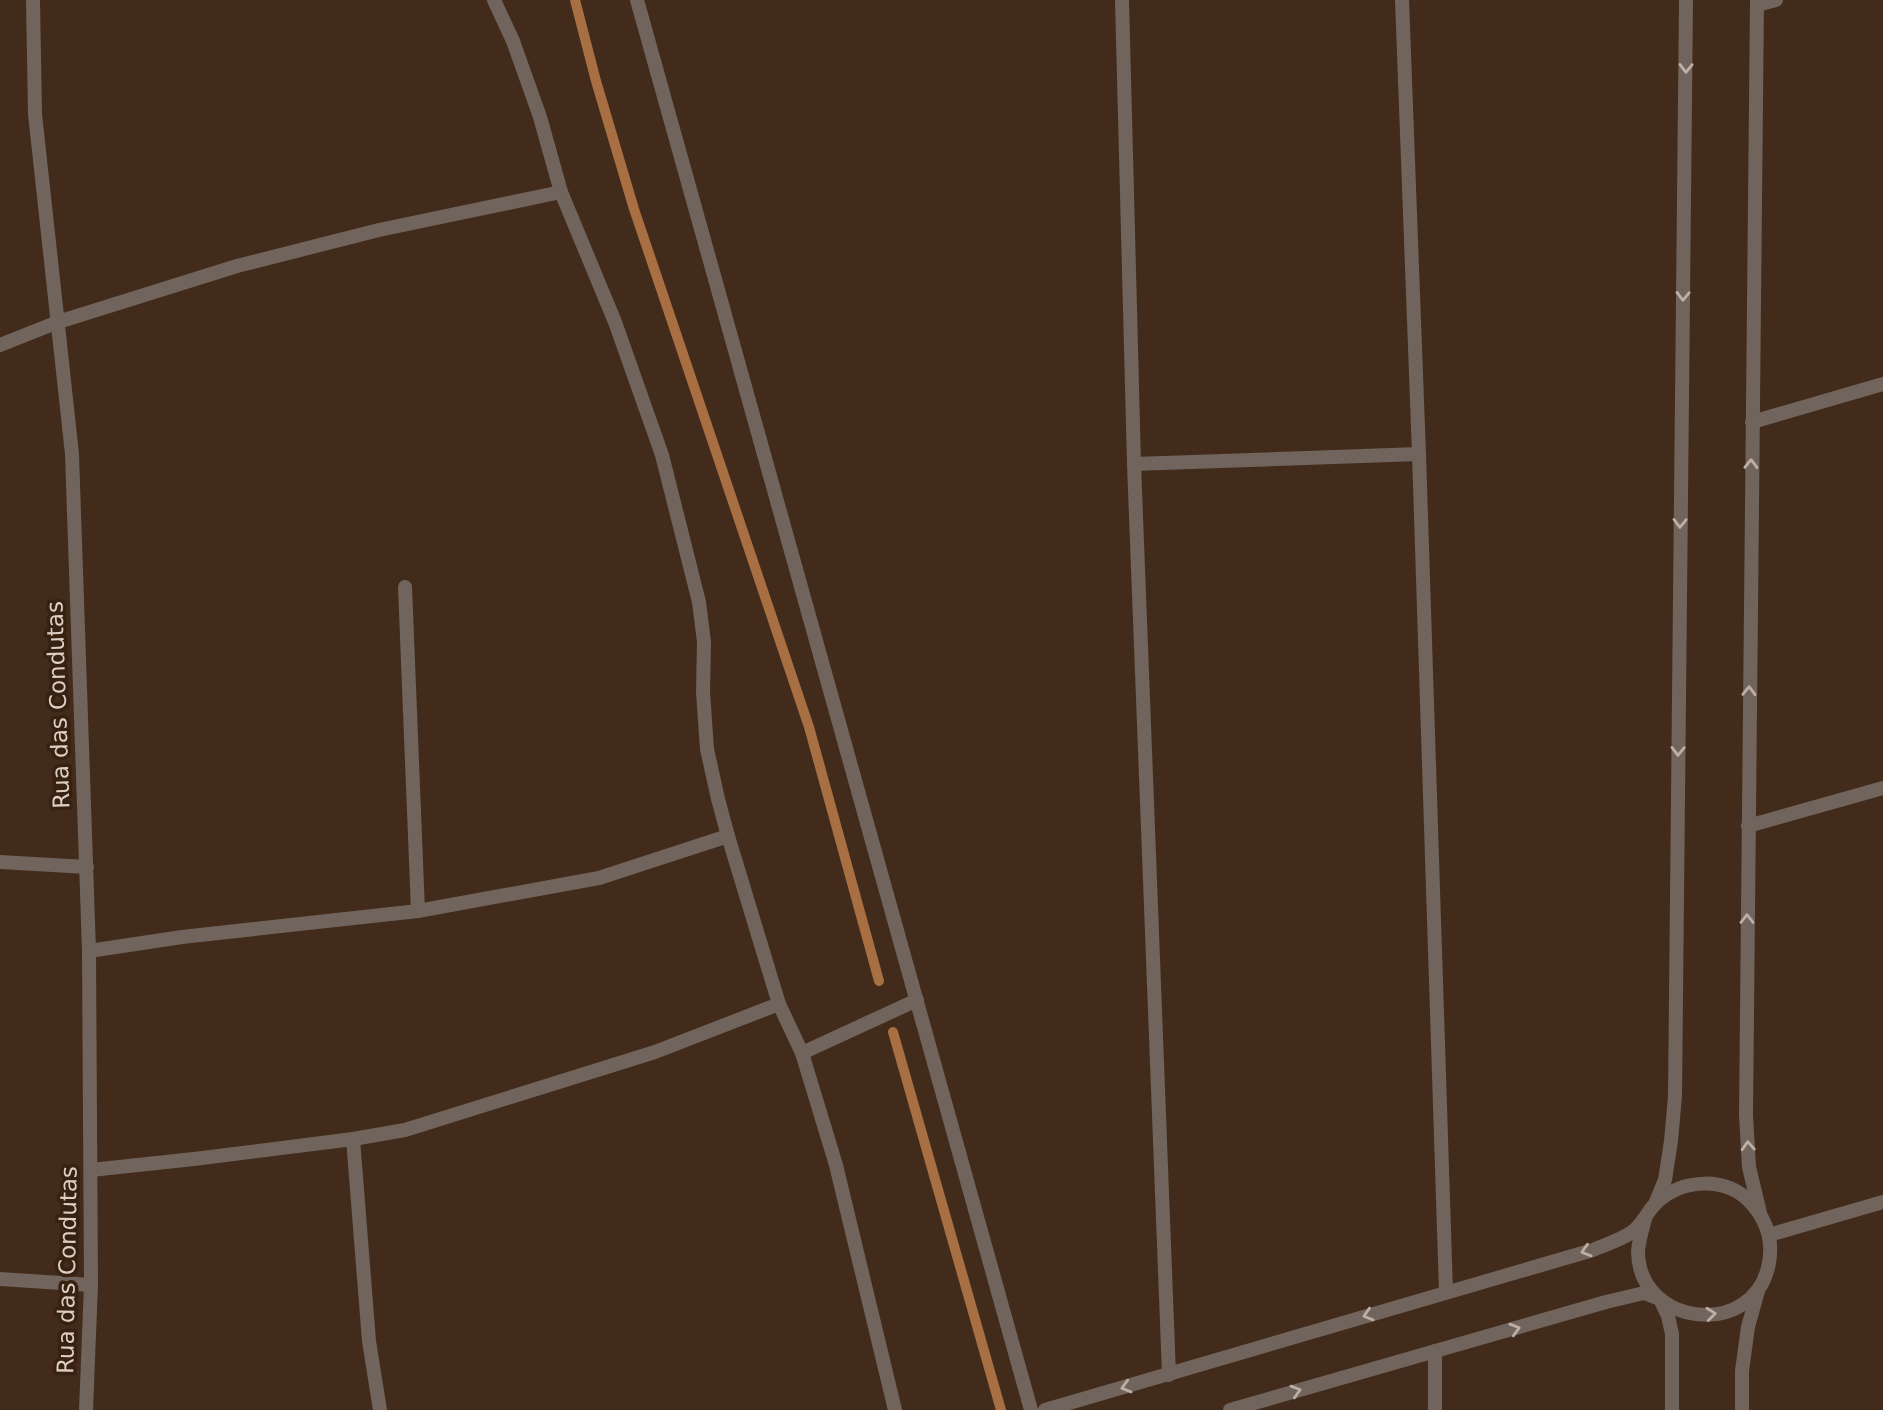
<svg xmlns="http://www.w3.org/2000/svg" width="1883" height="1410" viewBox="0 0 1883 1410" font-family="'DejaVu Sans',sans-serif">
	<rect width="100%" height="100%" fill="#422b1a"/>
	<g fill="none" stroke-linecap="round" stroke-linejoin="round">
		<g stroke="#a86f43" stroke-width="10">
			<polyline points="575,0 596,81 634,209 809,727 879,981"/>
			<polyline points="893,1032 1001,1410"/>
		</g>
		<g stroke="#70645c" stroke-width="14">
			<polyline points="33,0 35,114 72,454 89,951 91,1285 86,1410"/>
			<polyline points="494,0 513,41 540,117 561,192 615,322 662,455 699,602 704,642 703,692 707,749 718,799 728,836 779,1004 802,1053 836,1165 895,1410"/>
			<polyline points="637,0 1031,1410"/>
			<polyline points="1122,0 1134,464 1169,1375"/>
			<polyline points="1402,0 1419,454 1446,1292"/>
			<polyline points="1757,0 1746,1115 1749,1167 1760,1213"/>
			<polyline points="1757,5 1776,0"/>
			<polyline points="0,345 58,322 237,266 379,230 561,192"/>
			<polyline points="1752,422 1883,384"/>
			<polyline points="1134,464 1419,454"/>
			<polyline points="405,587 418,911"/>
			<polyline points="1748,826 1883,788"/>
			<polyline points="0,862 87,867"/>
			<polyline points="89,951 182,937 418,911 599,878 728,836"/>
			<polyline points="802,1053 917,1000"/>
			<polyline points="353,1139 369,1341 380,1410"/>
			<polyline points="91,1170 194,1159 353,1139 405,1130 655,1052 779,1004"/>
			<polyline points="1655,1204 1665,1180 1671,1141 1675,1096 1686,0"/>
			<polyline points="1769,1235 1883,1202"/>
			<polyline points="0,1279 91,1285"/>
			<path d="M1045,1410l548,-160c13,-6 28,-10 39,-18 11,-8 15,-20 24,-29 27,-25 71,-27 96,1 15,17 21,37 17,59 -14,77 -131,64 -131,-12 1,-11 4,-21 7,-32"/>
			<polyline points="1230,1410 1606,1302 1644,1293 1660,1299 1668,1316 1672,1334 1672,1410"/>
			<polyline points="1435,1410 1435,1351"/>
			<polyline points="1742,1410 1742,1371 1748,1327 1758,1291"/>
		</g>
	</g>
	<defs><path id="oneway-chevron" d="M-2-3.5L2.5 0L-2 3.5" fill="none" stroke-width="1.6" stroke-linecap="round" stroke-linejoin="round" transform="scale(1.75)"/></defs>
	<g stroke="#bdafa5">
		<use href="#oneway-chevron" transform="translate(1686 68) rotate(91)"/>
		<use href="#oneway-chevron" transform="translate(1683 296) rotate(91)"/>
		<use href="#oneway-chevron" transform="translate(1751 464) rotate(-89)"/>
		<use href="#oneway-chevron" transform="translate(1680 523) rotate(91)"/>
		<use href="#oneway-chevron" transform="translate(1749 691) rotate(-89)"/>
		<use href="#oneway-chevron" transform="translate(1678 751) rotate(91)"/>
		<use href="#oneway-chevron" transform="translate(1747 919) rotate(-90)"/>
		<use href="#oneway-chevron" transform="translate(1748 1146) rotate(-93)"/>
		<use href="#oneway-chevron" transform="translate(1586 1251) rotate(163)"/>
		<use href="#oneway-chevron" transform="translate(1711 1314) rotate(-6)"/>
		<use href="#oneway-chevron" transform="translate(1368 1315) rotate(163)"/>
		<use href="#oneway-chevron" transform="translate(1515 1329) rotate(-16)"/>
		<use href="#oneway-chevron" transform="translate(1126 1387) rotate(164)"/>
		<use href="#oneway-chevron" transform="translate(1296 1391) rotate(-16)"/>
	</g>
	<g text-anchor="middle" stroke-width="7" stroke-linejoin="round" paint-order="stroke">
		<g font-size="23" fill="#decfc4" stroke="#372110">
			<text transform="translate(58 705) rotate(-92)" y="8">Rua das Condutas</text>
			<text transform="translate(67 1270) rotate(-89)" y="8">Rua das Condutas</text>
		</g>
	</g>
</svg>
